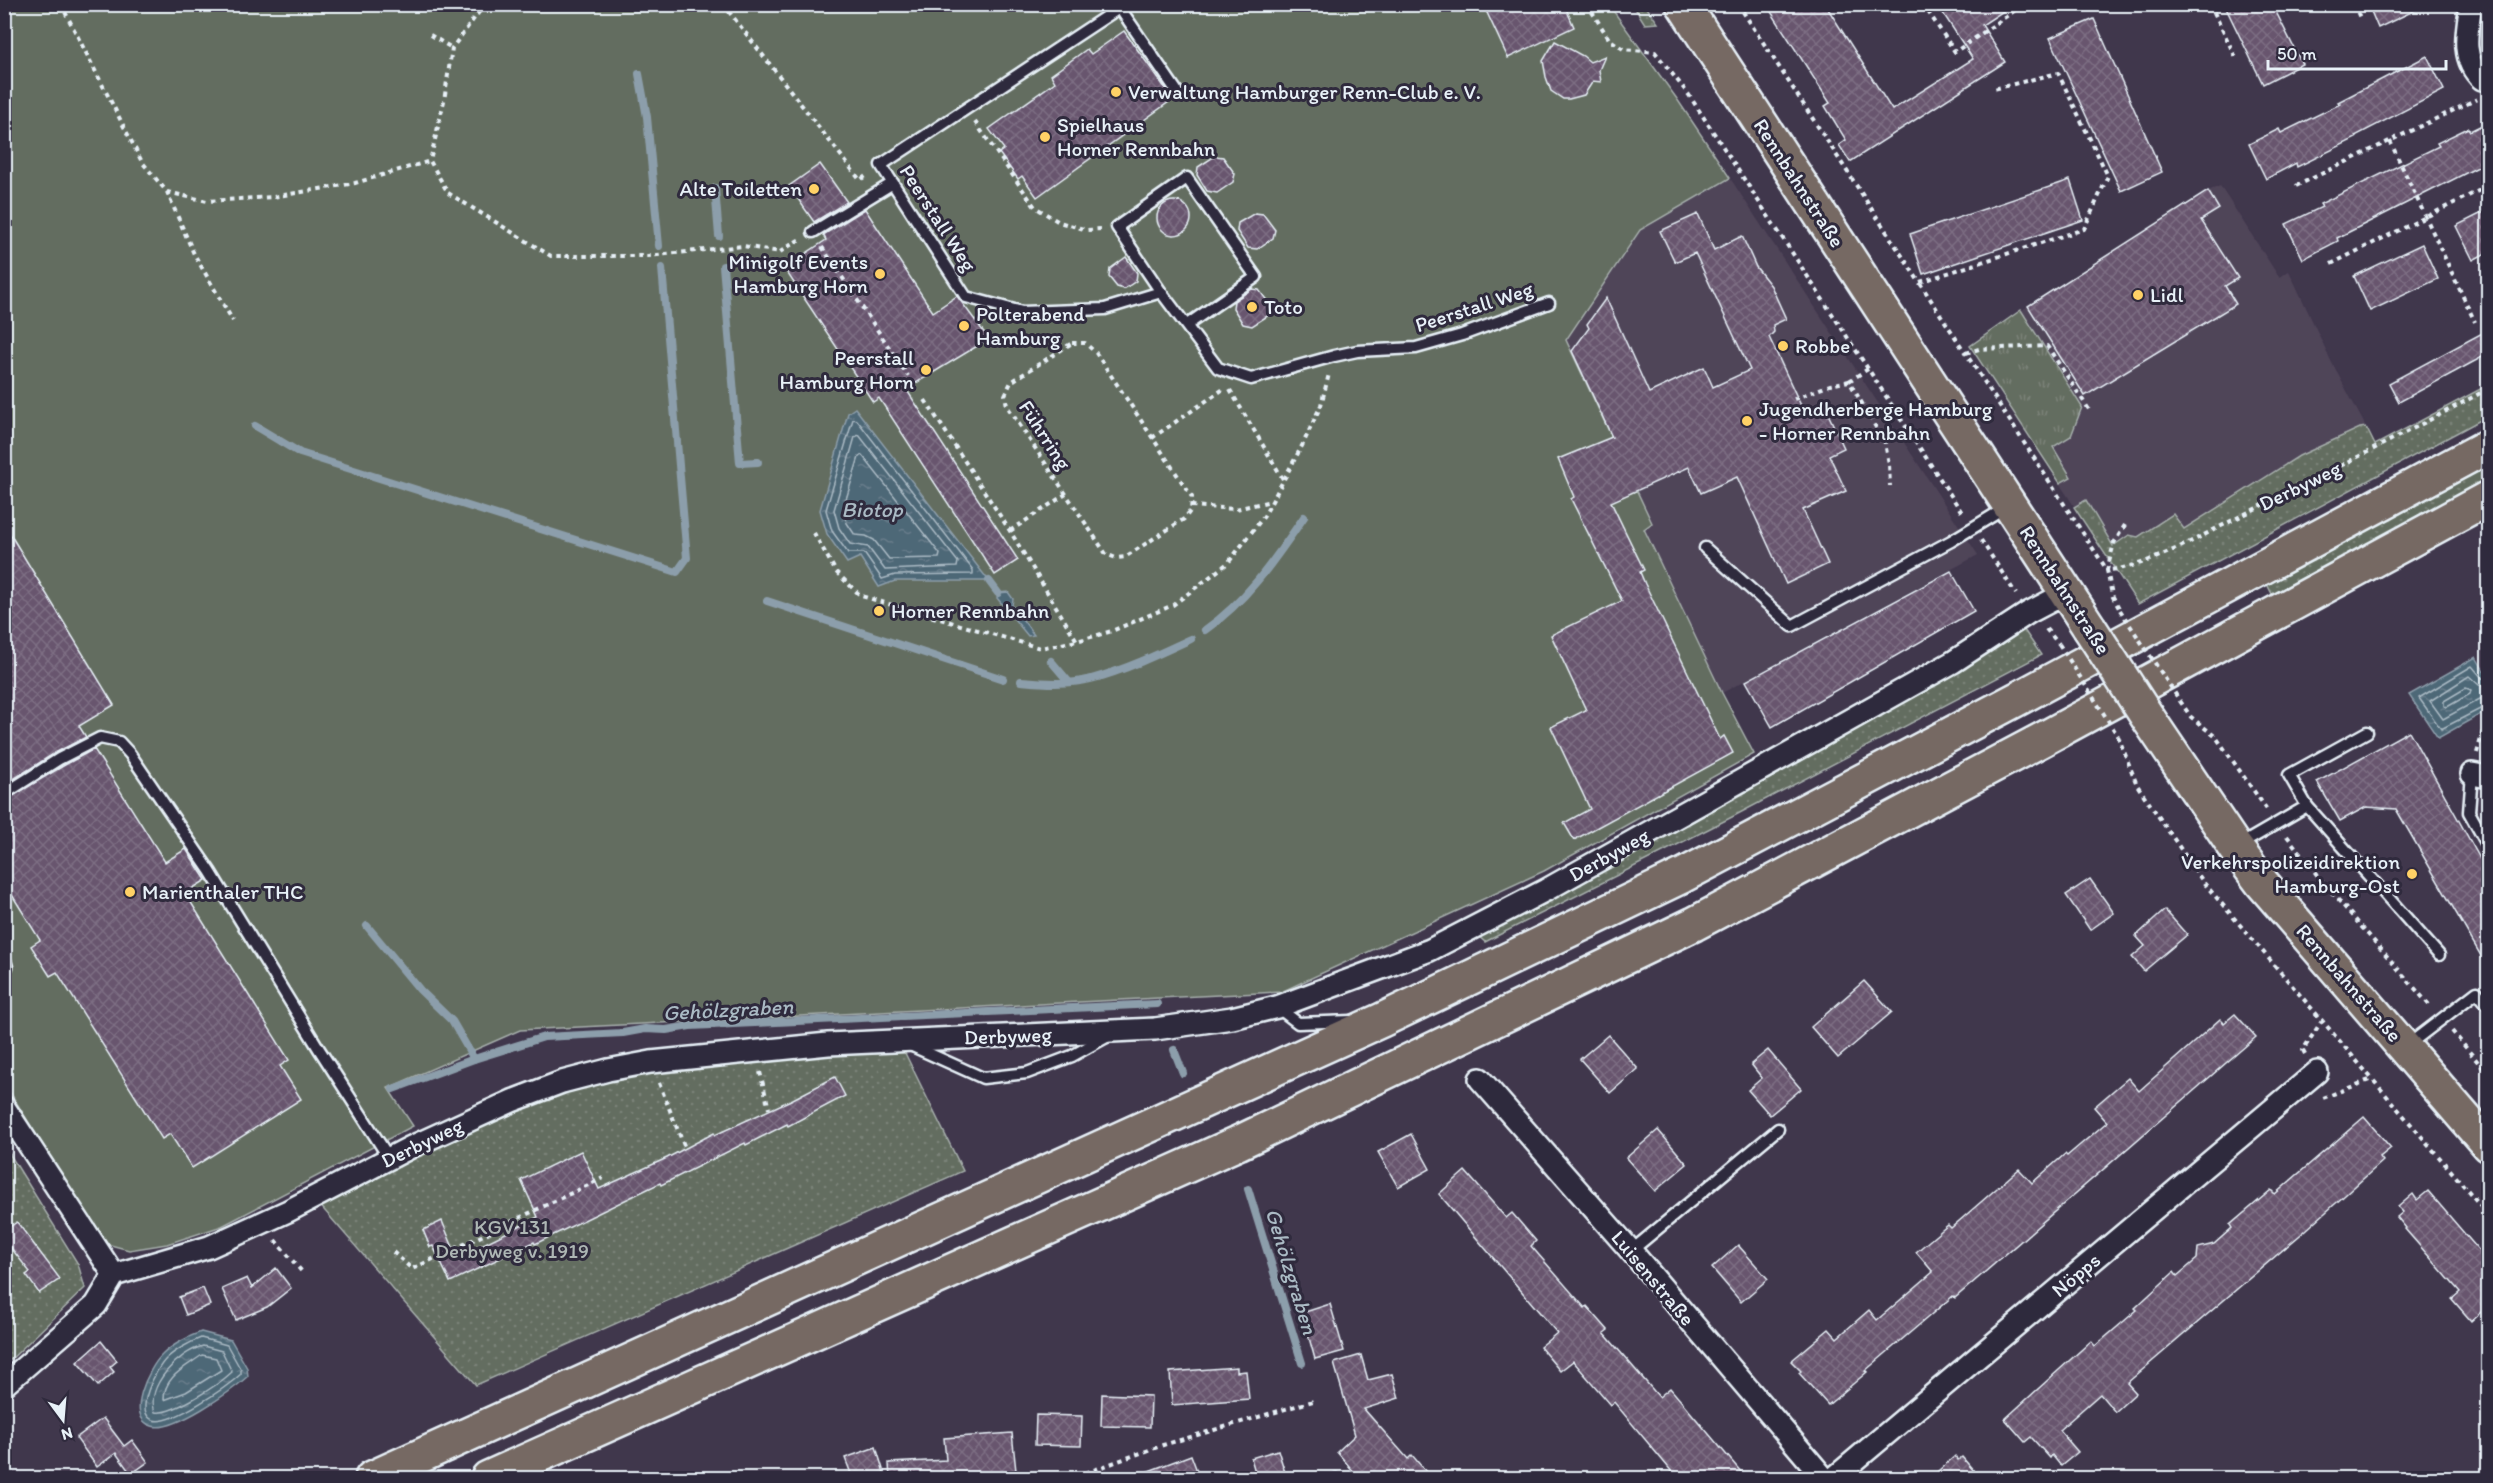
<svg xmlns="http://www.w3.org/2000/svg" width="2493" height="1483" viewBox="0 0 2493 1483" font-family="Itim,sans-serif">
	<defs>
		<pattern id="grass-dots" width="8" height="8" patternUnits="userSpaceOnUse" patternTransform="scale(1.5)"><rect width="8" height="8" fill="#646d60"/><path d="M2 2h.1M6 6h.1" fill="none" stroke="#7a8278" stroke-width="1.8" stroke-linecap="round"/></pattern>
		<pattern id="park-tufts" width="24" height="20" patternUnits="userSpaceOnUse" patternTransform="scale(1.5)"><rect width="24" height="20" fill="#646d60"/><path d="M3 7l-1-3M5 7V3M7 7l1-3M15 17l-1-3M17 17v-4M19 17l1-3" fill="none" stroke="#7a8278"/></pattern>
		<pattern id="water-ripples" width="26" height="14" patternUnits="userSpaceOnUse" patternTransform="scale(1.5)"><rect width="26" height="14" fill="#4e6777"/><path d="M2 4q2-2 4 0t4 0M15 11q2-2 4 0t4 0" fill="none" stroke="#687d8b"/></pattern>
		<pattern id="building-cross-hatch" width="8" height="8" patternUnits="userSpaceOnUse" patternTransform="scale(1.5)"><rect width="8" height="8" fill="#67556e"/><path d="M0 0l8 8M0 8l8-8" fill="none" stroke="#7d6e83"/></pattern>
	</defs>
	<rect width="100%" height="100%" fill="#40374c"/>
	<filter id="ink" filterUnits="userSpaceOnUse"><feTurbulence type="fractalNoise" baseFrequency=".0167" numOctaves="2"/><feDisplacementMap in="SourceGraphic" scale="12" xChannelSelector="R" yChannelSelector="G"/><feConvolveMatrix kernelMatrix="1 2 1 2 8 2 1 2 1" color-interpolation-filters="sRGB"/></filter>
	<g filter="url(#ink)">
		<g fill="#4f4459">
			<polygon points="1730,178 1978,555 1722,693 1644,529 1651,523 1566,340 1640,230"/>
			<polygon points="2220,186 2279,277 2289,271 2332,363 2366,427 2299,462 2115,569 1970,346 2028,306 2208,191"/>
		</g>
		<g fill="url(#grass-dots)" stroke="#a6afac" stroke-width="1.5">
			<polygon points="1633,5 1645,5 1658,23 1645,24"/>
			<polygon points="2488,385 2488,416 2138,604 2074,507 2086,500 2113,546 2129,535 2138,537 2173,514 2184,529 2299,456 2360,428 2366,427 2375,445"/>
			<polygon points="2488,466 2488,483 2273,596 2266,582"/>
			<polygon points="2022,627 2041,655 1732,817 1485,942 1477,935"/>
			<polygon points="903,1049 963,1171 476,1385 318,1203 411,1154 563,1090 631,1073 767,1058"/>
			<polygon points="4,1145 78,1264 85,1288 5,1365"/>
		</g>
		<polygon fill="url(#park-tufts)" stroke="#a6afac" stroke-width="1.5" points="2021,310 2082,407 2071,436 2053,447 2071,477 2060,483 1970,346"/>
		<polygon fill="#646d60" stroke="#a6afac" stroke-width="1.5" points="5,5 1609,5 1677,99 1730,178 1640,230 1566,340 1652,523 1644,529 1722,693 1754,754 1544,871 1281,992 520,1030 388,1088 413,1126 222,1226 167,1244 129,1250 107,1244 95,1230 5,1084"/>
		<g fill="url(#water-ripples)" stroke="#8c9eab" stroke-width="1.5">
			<polygon points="855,408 989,581 895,581 879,587 860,557 847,563 827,534 820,510 848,413"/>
			<polygon points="1008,592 1013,599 1012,605 1034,635 1028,636 997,598 998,593"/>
			<polygon points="2476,657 2488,678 2488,710 2438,738 2409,695"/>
			<path d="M201,1332l30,8 16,28 1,8c-16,15 -75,57 -96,50 -28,-8 -3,-59 10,-71 10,-10 27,-19 39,-23z"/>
		</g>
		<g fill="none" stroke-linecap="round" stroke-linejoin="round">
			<g stroke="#aabac4" stroke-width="1.5">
				<polygon points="853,419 857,420 973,570 973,574 895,575 882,579 864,553 848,553 832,531 826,510"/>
				<polygon points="859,435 958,562 957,567 885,570 868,547 850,544 839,528 834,510 855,437"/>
				<polygon points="862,455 940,554 939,558 889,559 874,540 866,536 855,535 847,523 843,509 859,457"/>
				<polyline points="2488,680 2482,678 2472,666 2419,698 2441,729 2488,705"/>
				<polygon points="2466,688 2471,690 2470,694 2447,707 2444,706 2444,701"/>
				<polyline points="2488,688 2479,685 2469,676 2430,701 2443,719 2480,699 2488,698"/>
				<path d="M201,1338l26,7 14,25v4c-13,12 -71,53 -88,46 -20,-8 3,-51 13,-61 8,-8 24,-17 35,-21z"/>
				<path d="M203,1346l19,5 10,21c-14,13 -59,43 -77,40 -10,-26 24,-60 48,-66z"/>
				<path d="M202,1355l14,3 5,12 -35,22 -22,8c-1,-23 22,-33 38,-45z"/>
			</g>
			<g stroke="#8c9eab" stroke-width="8">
				<polyline points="639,74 647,117 659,246"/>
				<polyline points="715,188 719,236"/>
				<polyline points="723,266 740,463 758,462"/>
				<polyline points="255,426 300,453 677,572 687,558 662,268"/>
				<polyline points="989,581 998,593"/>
				<polyline points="767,601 1003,679"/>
				<path d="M1205,630c42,-29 70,-71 99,-113"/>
				<polyline points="1051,661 1068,681"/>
				<path d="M1021,681c22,2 47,4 70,-2 34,-9 68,-25 100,-40"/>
				<polyline points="367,926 420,990 452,1021 474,1059 544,1037 623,1033 645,1029 666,1030 690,1026 1157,1004"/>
				<polyline points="1174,1050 1183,1073"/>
				<polyline points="393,1089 474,1059"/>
				<polyline points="1248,1189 1302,1363"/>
				<polyline points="1336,1475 1337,1478"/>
			</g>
		</g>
		<g fill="url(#building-cross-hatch)" stroke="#e8f1f8" stroke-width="1.5">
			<polygon points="1483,4 1564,4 1574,27 1508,58"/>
			<polygon points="1766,4 1825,4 1892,110 1973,59 1937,4 2014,4 1982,25 2005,62 1850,162 1839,145 1846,140 1825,106 1830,103"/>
			<polygon points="2224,4 2272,4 2302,64 2263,84"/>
			<polygon points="2368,4 2428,4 2378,28"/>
			<polygon points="2094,19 2162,172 2121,191 2050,38"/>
			<polygon points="1124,31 1173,99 1037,197 1022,176 1018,179 999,153 1004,149 989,129 1055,82 1051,75 1087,49 1091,54"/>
			<polygon points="1555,41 1583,56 1590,62 1605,56 1599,70 1601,82 1593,81 1584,95 1569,99 1563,99 1551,91 1546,77 1543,61"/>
			<polygon points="2427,56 2444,90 2355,136 2356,138 2297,167 2296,163 2266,179 2249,144 2279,129 2281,133 2340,104 2338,102"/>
			<polygon points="2488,122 2488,162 2337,238 2338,241 2303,259 2286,224 2322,207 2320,204 2439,146 2437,143 2468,128 2470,131"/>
			<polygon points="1215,156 1223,157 1235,174 1233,182 1217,193 1207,191 1197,175 1198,167"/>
			<polygon points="820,164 847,202 814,222 789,186"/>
			<polygon points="2070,180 2083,220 1923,274 1910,234"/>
			<polygon points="2208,191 2219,209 2201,220 2238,278 2225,286 2236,304 2085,396 2028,306"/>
			<circle cx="1174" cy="218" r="17"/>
			<polygon points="865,209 933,312 957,296 989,339 906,389 1018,560 995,575 879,398 873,402 784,268 826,240 823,235"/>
			<polygon points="2488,210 2488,252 2473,260 2456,226"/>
			<polygon points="1255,213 1263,214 1275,230 1273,238 1257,249 1248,248 1237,231 1238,223"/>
			<polygon points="1698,214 1714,250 1742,236 1756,267 1771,286 1786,319 1773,325 1774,332 1769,337 1804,412 1823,403 1844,448 1829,455 1846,491 1803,510 1828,564 1786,584 1737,477 1701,493 1689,467 1611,502 1644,570 1640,572 1645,584 1720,739 1724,736 1733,753 1574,840 1564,823 1590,809 1551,727 1586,710 1551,635 1622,601 1571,499 1574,497 1558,459 1612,437 1572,351 1589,328 1587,324 1606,298 1649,393 1704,367 1713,387 1750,370 1695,253 1675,262 1660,231"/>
			<polygon points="2422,244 2438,279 2370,311 2354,276"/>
			<polygon points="1126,257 1137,273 1136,281 1124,289 1117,287 1109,277 1110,269"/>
			<polygon points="1252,289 1259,290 1271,306 1269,315 1252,326 1243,324 1233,308 1234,301"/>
			<polygon points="2488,330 2488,354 2399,402 2389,383"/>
			<polygon points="4,524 114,705 79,726 86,737 55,753 4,785"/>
			<polygon points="1951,571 1974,611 1772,727 1746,681"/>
			<polygon points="2409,731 2488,873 2488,968 2396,809 2366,807 2340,821 2317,782"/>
			<polygon points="94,749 165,862 186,849 206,880 185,893 289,1060 280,1066 301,1099 192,1168 170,1134 162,1139 57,972 50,976 31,946 40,940 4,882 4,801 63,766"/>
			<polygon points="2090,879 2114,913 2090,930 2066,895"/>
			<polygon points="2165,910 2187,935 2144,971 2132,957 2145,946 2136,936"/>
			<polygon points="1864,981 1892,1012 1838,1058 1811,1027"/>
			<polygon points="2235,1014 2256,1037 1955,1298 1953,1296 1865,1371 1867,1372 1840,1395 1828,1405 1799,1373 1801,1371 1791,1361 1829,1329 1837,1338 1869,1310 1877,1320 1933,1272 1916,1252 1948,1225 1951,1228 2019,1169 2032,1183 2065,1154 2067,1156 2107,1122 2094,1107 2128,1078 2139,1091 2220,1019 2224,1023"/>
			<polygon points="1608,1035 1638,1069 1610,1093 1580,1059"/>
			<polygon points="1768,1050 1801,1089 1770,1115 1748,1090 1762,1078 1751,1064"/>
			<polygon points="835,1077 845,1096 788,1126 787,1124 746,1145 745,1143 661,1185 660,1183 535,1244 534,1242 450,1282 433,1246 430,1247 423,1230 442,1221 457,1257 538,1217 521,1180 581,1151 599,1189 667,1158 714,1133 715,1135 793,1099"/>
			<polygon points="2364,1117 2391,1148 2380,1157 2383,1161 2306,1230 2127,1383 2136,1393 2115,1412 2100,1394 2059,1430 2078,1452 2061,1466 2052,1455 2050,1458 2031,1437 2025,1442 2005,1419 2091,1341 2095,1346 2137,1310 2135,1308 2174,1272 2177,1276 2197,1259 2198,1248 2214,1244 2232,1228 2230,1225 2271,1190 2275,1194"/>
			<polygon points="1658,1130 1687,1164 1655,1191 1626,1158"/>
			<polygon points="1411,1134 1430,1169 1398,1187 1378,1152"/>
			<polygon points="1465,1171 1506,1218 1512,1213 1536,1241 1531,1246 1585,1308 1587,1306 1608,1330 1604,1333 1659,1397 1670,1388 1747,1479 1678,1479 1614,1402 1611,1405 1573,1361 1560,1371 1540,1347 1557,1333 1439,1194"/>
			<polygon points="2428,1191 2488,1261 2488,1306 2471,1321 2452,1299 2460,1292 2405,1229 2406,1228 2397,1217 2403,1212 2398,1207 2413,1194 2417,1200"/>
			<polygon points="17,1222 60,1279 39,1293 26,1275 30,1272 4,1239 4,1231"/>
			<polygon points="1738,1245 1768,1279 1741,1302 1712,1268"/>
			<polygon points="276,1268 291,1288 267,1307 236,1320 222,1289 247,1278 252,1288"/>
			<polygon points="203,1288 210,1305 186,1315 179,1297"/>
			<polygon points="1330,1304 1344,1351 1315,1359 1302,1313"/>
			<polygon points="101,1341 117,1361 110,1367 114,1372 98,1386 77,1362"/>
			<polygon points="1361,1355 1368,1380 1392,1374 1399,1398 1364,1409 1408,1459 1412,1455 1432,1479 1360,1479 1337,1452 1355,1435 1334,1363"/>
			<polygon points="1237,1367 1237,1372 1246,1371 1249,1399 1172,1405 1170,1372"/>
			<polygon points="1102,1394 1151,1396 1150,1427 1101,1426"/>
			<polygon points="1036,1415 1082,1416 1081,1446 1035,1445"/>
			<polygon points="103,1418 124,1446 132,1440 148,1462 131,1474 116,1453 97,1467 76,1438"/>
			<polygon points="1012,1433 1016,1471 940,1479 890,1479 889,1463 946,1460 944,1438"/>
			<polygon points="876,1447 886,1479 853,1479 845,1458"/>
			<polygon points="1278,1450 1287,1479 1257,1479 1251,1458"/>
			<polygon points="1191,1455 1200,1479 1134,1479 1133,1477"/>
			<polygon points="1955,1456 1958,1460 1962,1457 1981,1479 1929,1479"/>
		</g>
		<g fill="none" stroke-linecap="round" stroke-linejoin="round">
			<g stroke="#e8f1f8" stroke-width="15">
				<g id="lane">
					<polyline points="1117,4 1176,90"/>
					<polyline points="1119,8 881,165 966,297 1022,312 1105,309 1161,292 1218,368 1251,379 1334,356 1357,351 1416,348 1462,335 1549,303"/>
					<polyline points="813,232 893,183"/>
					<polyline points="1161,292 1117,227 1187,178 1256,277 1187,325"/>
					<polyline points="1705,548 1792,626 1951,541 2007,507"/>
					<polyline points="2472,774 2469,812 2488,846"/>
					<polyline points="4,794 59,759 100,738 119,742 130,754 210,871 319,1049 389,1158"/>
					<polyline points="2307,806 2289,775 2367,732"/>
					<polyline points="2238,846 2307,806 2439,955"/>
					<polyline points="4,957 7,967 4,970"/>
					<polyline points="1277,1007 1298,1023 1352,1021"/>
					<polyline points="910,1045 983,1078 1027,1073 1072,1056 1110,1035"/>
					<polyline points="2408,1045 2477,992 2488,1005"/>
					<polyline points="1631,1251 1778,1129"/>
				</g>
			</g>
			<g stroke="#e8f1f8" stroke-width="26">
				<g id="street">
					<path d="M2471,4c-4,27 -11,55 11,75h6"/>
					<polyline points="2472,774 2488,777"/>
					<polyline points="1480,1079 1631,1251 1824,1478"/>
					<polyline points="4,1107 114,1275"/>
					<polyline points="4,1385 96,1305 114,1275 209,1247 288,1211 411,1147 512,1101 562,1082 608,1070 651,1062 828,1044 1155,1029 1232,1018 1277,1007 1430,950 1546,890 1953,662 2028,613 2066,593"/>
					<polyline points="1834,1478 2317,1072"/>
				</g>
			</g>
			<g stroke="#e8f1f8" stroke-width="38">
				<g id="primary">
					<polyline points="1683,4 2089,627"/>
					<polyline points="2148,718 2235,847 2262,883 2488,1145"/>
				</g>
			</g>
			<g stroke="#e8f1f8" stroke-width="38">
				<g id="highway">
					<polyline points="372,1478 1382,1020 1682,876 2021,697 2488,446"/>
					<polyline points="488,1478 1238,1143 1694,924 2043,739 2488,498"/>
				</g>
			</g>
			<g stroke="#e8f1f8" stroke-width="4" stroke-dasharray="4.5 4.5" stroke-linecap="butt">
				<polyline points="61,4 142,162 167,192 194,254 233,321"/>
				<polyline points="485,4 452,48 444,101 430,161 448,193 551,256 648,256 743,246 780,252 800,239"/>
				<polyline points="723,4 860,180 869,174"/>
				<polyline points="1587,4 1609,39 1623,49 1655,52 1689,95 1963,514"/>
				<polyline points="1738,4 2107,570 2112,595 2120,610"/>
				<polyline points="1923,4 1955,52 2024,4"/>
				<polyline points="2210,4 2237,60"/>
				<polyline points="2354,4 2360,18"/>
				<polyline points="430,35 452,48"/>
				<polyline points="975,122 1035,207 1059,222 1087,230 1101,229"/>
				<polyline points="2390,141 2475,322"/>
				<polyline points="2296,186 2477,99"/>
				<polyline points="167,192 207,201 273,197 355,183 430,161"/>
				<polyline points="822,247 908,376"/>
				<polyline points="2331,264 2488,186"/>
				<polyline points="1920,282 2084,229 2108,176 2058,73 1994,89"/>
				<polygon points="1072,343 1085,343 1096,353 1192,497 1191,510 1184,519 1125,557 1116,558 1106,554 1007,406 1005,395 1011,382"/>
				<polyline points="1966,353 1979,349 2047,346 2090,411"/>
				<polyline points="1849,381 1868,369"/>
				<polyline points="1230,390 1283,479"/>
				<polyline points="1794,399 1830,385 1849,381 1885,443 1889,464 1890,486"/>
				<polyline points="925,400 1010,531 1077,641 1112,631 1173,605 1228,563 1264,516 1303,444 1321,405 1329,374"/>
				<polyline points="1152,438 1225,388"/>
				<polyline points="1191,506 1236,509 1271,501"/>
				<path d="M2125,525l-11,18 -7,27c37,-1 92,-33 126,-50 86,-43 171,-86 255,-131"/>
				<polyline points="1010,531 1066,494"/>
				<polyline points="814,533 836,572 861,596 1040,648 1077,641"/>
				<polyline points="1981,540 2016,594"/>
				<polyline points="2046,629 2059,644"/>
				<polyline points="2180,701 2191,717 2216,737 2268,811"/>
				<polyline points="2118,736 2137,785 2204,883 2488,1214"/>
				<polyline points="2477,753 2484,727 2488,724"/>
				<polyline points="2287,836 2321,880 2431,1007"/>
				<polyline points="2452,1031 2488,1074"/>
				<polyline points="2305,1054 2303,1050 2321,1022"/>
				<polyline points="760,1072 769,1109"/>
				<polyline points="659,1083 685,1148"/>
				<polyline points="2323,1098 2372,1079"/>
				<polyline points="275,1240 303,1273"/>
				<polyline points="393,1252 412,1269 603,1178"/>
				<polyline points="1078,1478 1085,1473 1163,1445 1313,1401"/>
			</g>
			<use href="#lane" stroke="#2f2a3d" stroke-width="10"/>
			<use href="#street" stroke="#2f2a3d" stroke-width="21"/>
			<use href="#primary" stroke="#766964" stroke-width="33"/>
			<use href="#highway" stroke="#766964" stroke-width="33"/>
			<g stroke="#e8f1f8" stroke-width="38" stroke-linecap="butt">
				<polyline id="primary-bridge" points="2089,627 2148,718"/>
			</g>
			<g stroke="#e8f1f8" stroke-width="4" stroke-dasharray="4.5 4.5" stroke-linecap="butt">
				<polyline points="2120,610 2180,701"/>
				<polyline points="2059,644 2118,736"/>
			</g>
			<use href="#primary-bridge" stroke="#766964" stroke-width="33"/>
		</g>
	</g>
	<g fill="#ffd166" stroke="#2f2a3d" stroke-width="2">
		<circle cx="1116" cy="92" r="6"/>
		<circle cx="1045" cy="137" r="6"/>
		<circle cx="814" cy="189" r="6"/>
		<circle cx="880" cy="274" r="6"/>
		<circle cx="2138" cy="295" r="6"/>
		<circle cx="1252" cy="307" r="6"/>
		<circle cx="964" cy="326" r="6"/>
		<circle cx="1783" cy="346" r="6"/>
		<circle cx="926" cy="370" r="6"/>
		<circle cx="1747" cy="421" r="6"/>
		<circle cx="879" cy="611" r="6"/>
		<circle cx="2412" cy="874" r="6"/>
		<circle cx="130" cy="892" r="6"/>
	</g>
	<g text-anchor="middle" stroke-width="6" stroke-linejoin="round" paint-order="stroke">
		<g font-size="21" fill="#e8f1f8" stroke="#2f2a3d" text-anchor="start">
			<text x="1128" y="99">Verwaltung Hamburger Renn-Club e. V.</text>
			<text x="1057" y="132">Spielhaus<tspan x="1057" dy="24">Horner Rennbahn</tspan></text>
			<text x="802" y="196" text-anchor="end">Alte Toiletten</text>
			<text x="868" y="269" text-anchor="end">Minigolf Events<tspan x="868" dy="24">Hamburg Horn</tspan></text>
			<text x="2150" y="302">Lidl</text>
			<text x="1264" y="314">Toto</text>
			<text x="976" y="321">Polterabend<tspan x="976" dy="24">Hamburg</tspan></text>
			<text x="1795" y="353">Robbe</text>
			<text x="914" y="365" text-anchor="end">Peerstall<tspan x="914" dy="24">Hamburg Horn</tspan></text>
			<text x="1759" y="416">Jugendherberge Hamburg<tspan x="1759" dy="24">- Horner Rennbahn</tspan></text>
			<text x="891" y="618">Horner Rennbahn</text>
			<text x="2400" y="869" text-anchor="end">Verkehrspolizeidirektion<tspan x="2400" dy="24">Hamburg-Ost</tspan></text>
			<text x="142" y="899">Marienthaler THC</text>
		</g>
		<g font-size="21" fill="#e8f1f8" stroke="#2f2a3d">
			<text transform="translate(1799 183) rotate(57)" y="7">Rennbahnstraße</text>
			<text transform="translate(938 218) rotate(57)" y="7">Peerstall Weg</text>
			<text transform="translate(1474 307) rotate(-18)" y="7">Peerstall Weg</text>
			<text transform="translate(1045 435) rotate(57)" y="7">Führring</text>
			<text transform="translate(2300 486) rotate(-26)" y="7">Derbyweg</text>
			<text transform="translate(2065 590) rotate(57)" y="7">Rennbahnstraße</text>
			<text transform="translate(1609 855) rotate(-29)" y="7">Derbyweg</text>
			<text transform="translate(2349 983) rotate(49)" y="7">Rennbahnstraße</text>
			<text transform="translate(1008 1036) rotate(-2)" y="7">Derbyweg</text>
			<text transform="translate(422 1143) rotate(-26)" y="7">Derbyweg</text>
			<text transform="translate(2076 1275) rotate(-40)" y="7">Nöpps</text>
			<text transform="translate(1653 1278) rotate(50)" y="7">Luisenstraße</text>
		</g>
		<g font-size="21" fill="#adb6b4" stroke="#2f2a3d">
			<text x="512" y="1234">KGV 131<tspan x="512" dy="24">Derbyweg v. 1919</tspan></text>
		</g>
		<g font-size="22" font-style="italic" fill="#aabac4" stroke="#2f2a3d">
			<text x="872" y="517">Biotop</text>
			<text transform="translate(728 1009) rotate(-3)" y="8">Gehölzgraben</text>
			<text transform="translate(1292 1271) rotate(73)" y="8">Gehölzgraben</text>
		</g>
	</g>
	<rect width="2493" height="1483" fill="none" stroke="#2f2a3d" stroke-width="24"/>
	<rect x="12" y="12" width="2469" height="1459" fill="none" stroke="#e8f1f8" stroke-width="2" filter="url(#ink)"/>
	<g transform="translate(63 1420) rotate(164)" stroke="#2f2a3d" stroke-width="4.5" paint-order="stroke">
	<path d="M0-4.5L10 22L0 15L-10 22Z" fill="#e8f1f8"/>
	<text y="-9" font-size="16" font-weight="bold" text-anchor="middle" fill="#e8f1f8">N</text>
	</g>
	<path d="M2268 60v9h178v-9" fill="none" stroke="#e8f1f8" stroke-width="3"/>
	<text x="2277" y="60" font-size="18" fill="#e8f1f8" stroke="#2f2a3d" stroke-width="4.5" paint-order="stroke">50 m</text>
</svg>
